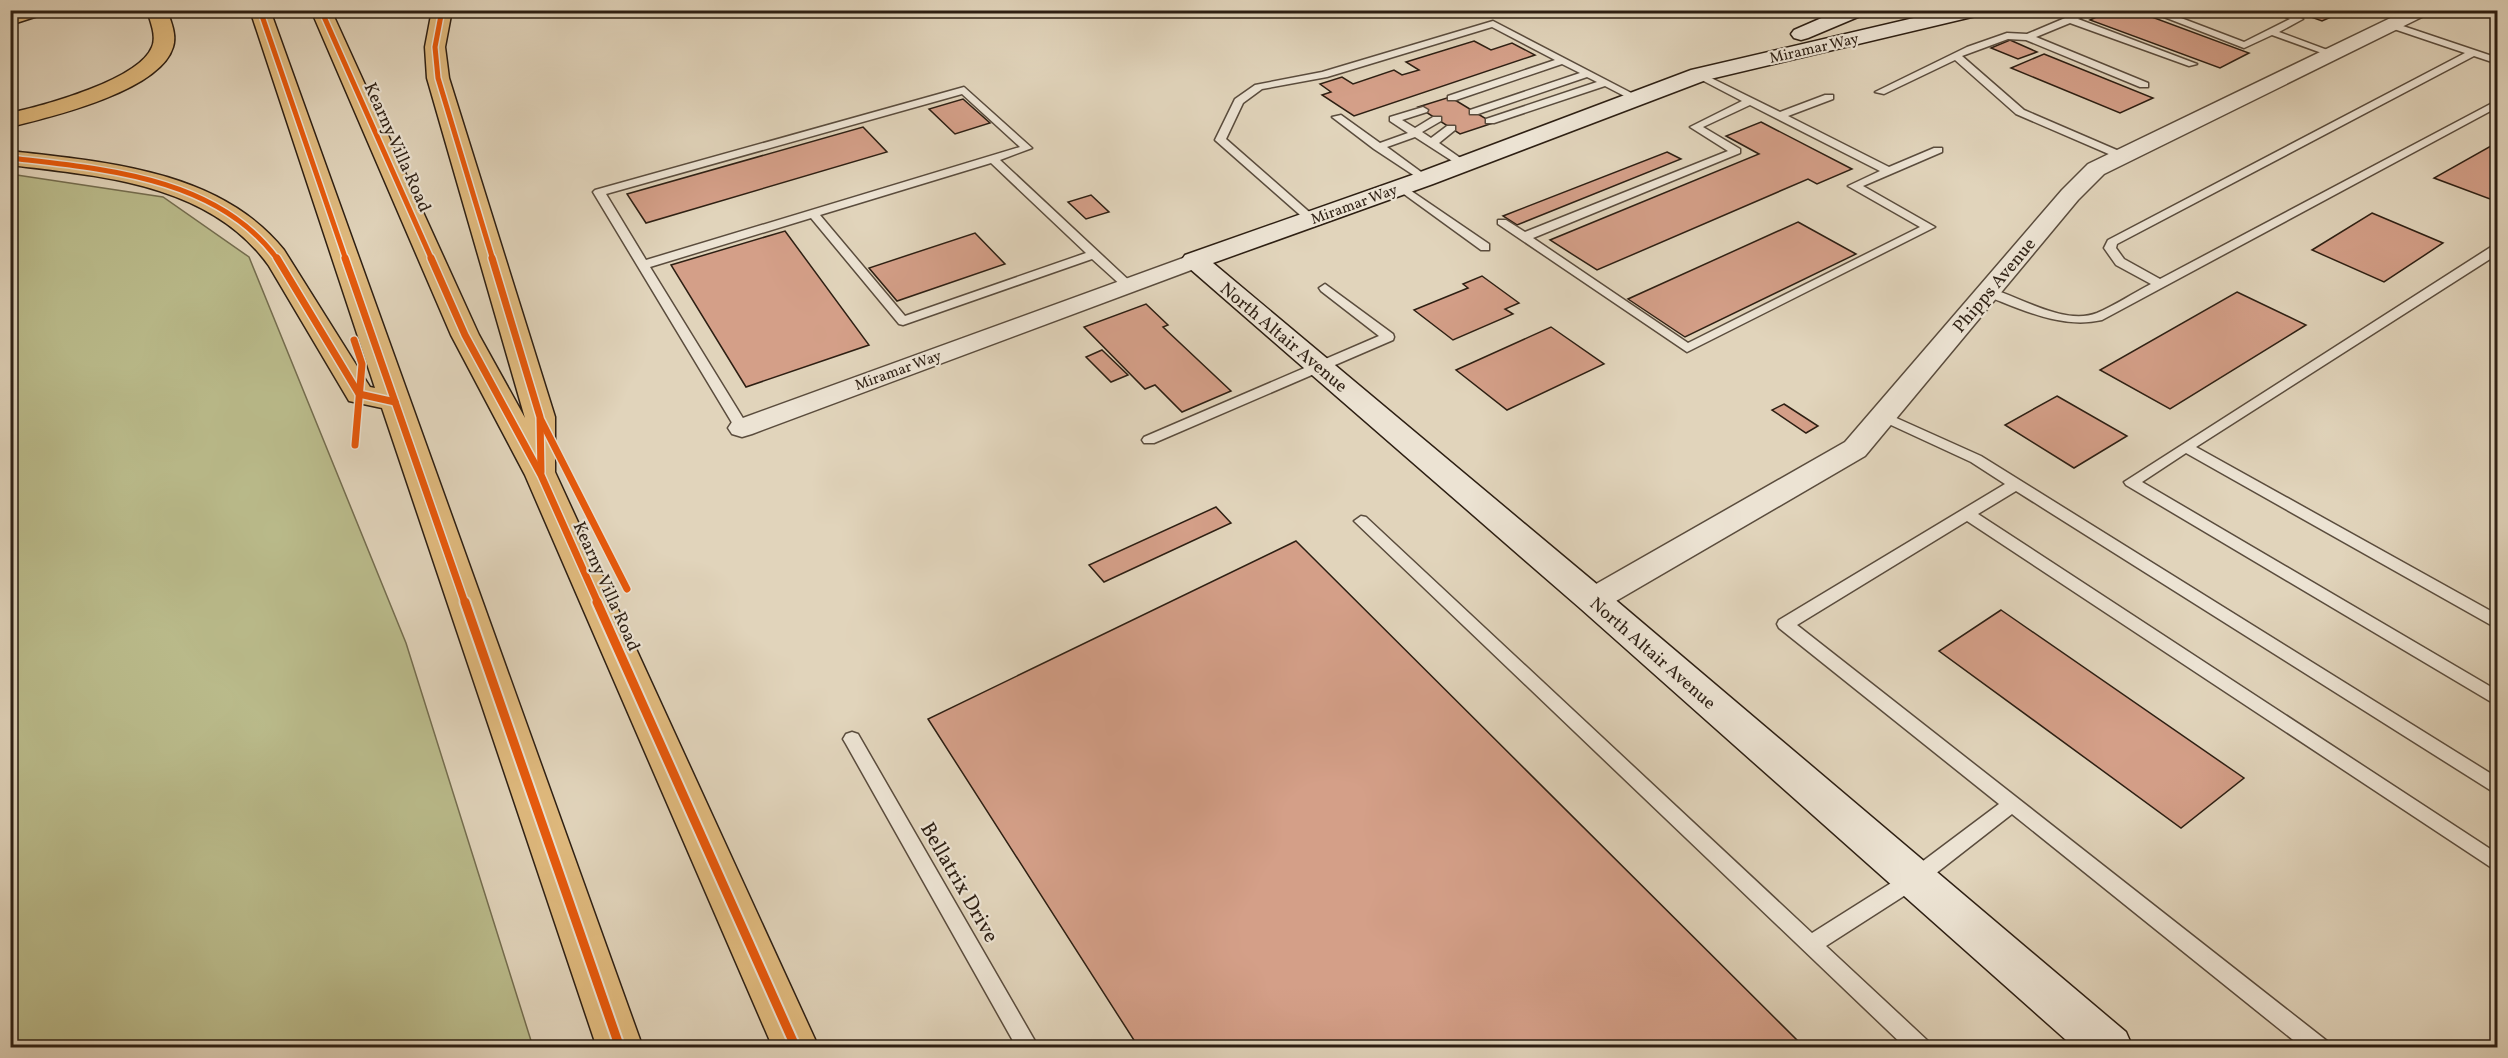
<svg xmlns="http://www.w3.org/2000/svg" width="2508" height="1058" viewBox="0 0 2508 1058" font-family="Vollkorn,serif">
	<rect width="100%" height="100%" fill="#e1d4bb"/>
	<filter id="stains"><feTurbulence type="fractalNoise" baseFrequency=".00333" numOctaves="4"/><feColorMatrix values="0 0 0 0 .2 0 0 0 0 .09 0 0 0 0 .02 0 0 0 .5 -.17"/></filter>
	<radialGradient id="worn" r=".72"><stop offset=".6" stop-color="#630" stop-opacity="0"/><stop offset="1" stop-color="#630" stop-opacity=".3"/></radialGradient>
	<polygon fill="#babb8b" stroke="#746d4f" stroke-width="1.5" points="10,174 163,197 249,257 406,643 533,1047 11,1047"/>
	<g fill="#d49f88" stroke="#2d1f13" stroke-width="1.5">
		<polygon points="2111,10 2133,10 2249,53 2220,68 2090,20"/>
		<polygon points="2292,10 2347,10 2322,21"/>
		<polygon points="2010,40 2037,52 2018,59 1991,48"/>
		<polygon points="1474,41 1491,50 1512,43 1535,55 1354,116 1322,95 1331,92 1320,84 1342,77 1353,84 1394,70 1402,75 1419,70 1406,62"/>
		<polygon points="2044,54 2153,98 2120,113 2011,68"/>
		<polygon points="1450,97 1493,123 1460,134 1418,107"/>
		<polygon points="963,99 990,123 955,134 929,109"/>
		<polygon points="1761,122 1852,169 1817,184 1808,179 1597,270 1550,240 1759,154 1726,136"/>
		<polygon points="863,127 887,152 646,223 627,194"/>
		<polygon points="2498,142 2498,202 2434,178"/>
		<polygon points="1667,152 1681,159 1517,225 1503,216"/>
		<polygon points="1091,195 1109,212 1086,219 1068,202"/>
		<polygon points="2372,213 2443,243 2384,282 2312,250"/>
		<polygon points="1798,222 1856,254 1685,337 1628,299"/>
		<polygon points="785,231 869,345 746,387 671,265"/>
		<polygon points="975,233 1005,264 897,301 869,268"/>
		<polygon points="1482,276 1519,303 1505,309 1513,314 1453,340 1414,310 1468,288 1463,284"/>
		<polygon points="2237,292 2306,325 2170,409 2100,370"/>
		<polygon points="1146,304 1168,325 1163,327 1231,391 1182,412 1155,385 1145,389 1084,327"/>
		<polygon points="1551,327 1604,364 1507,410 1456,370"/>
		<polygon points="1102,350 1128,375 1111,382 1086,357"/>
		<polygon points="2057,396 2127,436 2074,468 2005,425"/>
		<polygon points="1784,404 1818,426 1806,433 1772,410"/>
		<polygon points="1216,507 1231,523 1104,582 1089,565"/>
		<polygon points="1296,541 1805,1048 1139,1048 928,719"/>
		<polygon points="2001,610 2244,778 2181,828 1939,651"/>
	</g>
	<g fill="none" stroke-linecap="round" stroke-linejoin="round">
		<g stroke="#5a4c3d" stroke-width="3">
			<g id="lane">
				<polygon points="2084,10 2097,10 2078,19 2197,64 2189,66 2070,23 2036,37 2148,83 2148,87 2140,87 2026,40 2008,39 1962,56 2024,110 2126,154 2126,158 2118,158 2016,114 1955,60 1884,94 1875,92 1967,47 2007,33 2027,34"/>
				<polygon points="2146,10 2160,10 2244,42 2290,19 2270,10 2284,10 2303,19 2279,32 2338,54 2330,56 2272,35 2244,48"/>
				<polygon points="2376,10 2390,10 2409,19 2401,21"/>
				<polygon points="1493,21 1641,98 1632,100 1605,86 1494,123 1486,123 1486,119 1597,82 1587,77 1478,114 1470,114 1470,110 1580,73 1562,64 1456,100 1448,100 1448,96 1555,60 1492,27 1327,77 1262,89 1243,103 1226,139 1315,217 1315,221 1307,221 1215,140 1235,99 1255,85 1322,72"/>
				<path d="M2388,23h6l104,35v6l-24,-8 -357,188 -1,4 8,11 36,20 338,-179v7l-396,213c-34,8 -68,-5 -100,-18 -7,-3 -15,-5 -20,-10l6,-4c31,8 76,38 109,25 19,-8 36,-20 54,-29l-35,-19 -12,-17 4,-8 357,-187 -77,-26z"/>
				<path d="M1699,72l81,40 45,-17h8v4l-45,17 101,51 45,-19h8v4l-79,34 72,41 -248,125 -189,-128v-4h8l19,12 203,-81 -38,-24 52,-26 -46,-24 -2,-2zM1750,105l130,66 -32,15 72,41 -232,116 -155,-105 207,-85v-4l-37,-22z"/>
				<path d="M964,87l68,61 -32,12 134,125 -6,4 -4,-1 -32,-29 -189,66 -4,-1 -88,-106 -161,49 99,161 -7,4 -5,-1 -144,-239 2,-2zM962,94l58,53 -374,113 -40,-66zM991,163l95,90 -181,63 -85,-101z"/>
				<polygon points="1423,107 1428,110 1427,112 1402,120 1415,128 1433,117 1441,117 1441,121 1422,132 1431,138 1447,126 1455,126 1455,130 1439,143 1469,164 1464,167 1460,166 1415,137 1387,147 1428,177 1430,179 1424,182 1374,149 1332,117 1341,115 1380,143 1408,133 1390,121 1390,117"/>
				<polygon points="1401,184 1489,244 1489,250 1481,250 1397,189 1397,185"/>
				<polygon points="2494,245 2498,245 2498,254 2196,447 2498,615 2498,629 2186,453 2142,482 2498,691 2498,706 2126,485 2124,482"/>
				<polygon points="1325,284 1393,334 1394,337 1393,340 1154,443 1144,443 1142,440 1144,437 1379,336 1321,291 1319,288"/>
				<polygon points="1883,412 1981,456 2498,778 2498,795 2016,491 1978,514 2498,854 2498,872 1967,521 1797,625 2327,1041 2330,1048 2303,1048 2012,814 1921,885 1826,946 1928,1041 1931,1048 1906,1048 1354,521 1361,516 1366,517 1812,933 1907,873 1999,804 1779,628 1777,624 1779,620 2005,484 1971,462 1878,419 1876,416"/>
				<polygon points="852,732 858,734 1039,1048 1017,1048 846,744 843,739 846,734"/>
			</g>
		</g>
		<g stroke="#5a4c3d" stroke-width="3">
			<g id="street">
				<polygon points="2407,10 2431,10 2428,14 2104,174 2078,200 1865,456 1604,608 1593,612 1582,608 1577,600 1582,592 1845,442 2062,190 2088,164"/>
				<polygon points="1194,254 1202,256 1206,261 1202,266 752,434 742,437 732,434 728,428 732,422"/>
			</g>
		</g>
		<g stroke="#2d1f13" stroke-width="3">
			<g id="secondary">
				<polygon points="1840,10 1868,10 1865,14 1808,38 1801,40 1794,38 1791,34 1794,30"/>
				<polygon points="1948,10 1986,10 1983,14 1976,16 1706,80 1433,184 1213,263 1605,591 2126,1032 2133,1048 2075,1048 1581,609 1181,261 1185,255 1415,174 1691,70"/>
			</g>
		</g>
		<g stroke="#2d1f13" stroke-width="3">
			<g id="primary">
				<polygon points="16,10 47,10 44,14 10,25 10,12"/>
				<path d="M147,10h20c4,12 10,25 6,37 -13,44 -122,70 -163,80v-14c33,-7 129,-33 142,-66 5,-11 -2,-26 -5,-37z"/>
				<path d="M250,10h20l373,1038h-46l-215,-640 -33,-7 -80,-135c-58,-82 -167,-90 -259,-101v-14c95,11 210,19 274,99l86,137 5,1z"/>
				<polygon points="311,10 331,10 479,335 525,418 427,78 425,47 432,10 452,10 445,47 449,78 555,417 555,472 819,1048 773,1048 525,475 451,335"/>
			</g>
		</g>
		<use href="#lane" fill="#ece3d3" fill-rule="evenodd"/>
		<use href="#street" fill="#ece3d3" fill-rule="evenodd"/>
		<use href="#secondary" fill="#ece3d3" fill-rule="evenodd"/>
		<use href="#primary" fill="#e0ba7e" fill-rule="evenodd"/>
		<g stroke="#ece3d3" stroke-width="8">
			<g id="cycleway-far2">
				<polyline points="260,10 346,260"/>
				<polyline points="321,10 432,260"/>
				<polyline points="442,10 435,47 438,78 493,260"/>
				<path d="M10,158c93,11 208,19 268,102"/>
			</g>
		</g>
		<g stroke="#ece3d3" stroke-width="10">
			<g id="cycleway-far1">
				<polyline points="277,258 359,394 395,402"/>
				<polyline points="345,258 465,603"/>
				<polyline points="431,258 465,335 541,475 598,603"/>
				<polyline points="492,258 540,417 541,472"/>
				<polyline points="354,340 362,364 355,445"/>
				<polyline points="541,420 627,589"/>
			</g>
		</g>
		<g stroke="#ece3d3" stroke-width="13">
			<g id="cycleway">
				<polyline points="465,602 620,1048"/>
				<polyline points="597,602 796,1048"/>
			</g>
		</g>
		<use href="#cycleway-far2" stroke="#e8590c" stroke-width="5"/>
		<use href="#cycleway-far1" stroke="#e8590c" stroke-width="7"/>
		<use href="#cycleway" stroke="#e8590c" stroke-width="9"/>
	</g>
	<g text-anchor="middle" stroke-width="4.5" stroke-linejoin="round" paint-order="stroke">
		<g font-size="15" fill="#2d1f13" stroke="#ece3d3">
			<text transform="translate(1814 48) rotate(-13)" y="5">Miramar Way</text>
			<text transform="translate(1354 204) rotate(-20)" y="5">Miramar Way</text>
			<text transform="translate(898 370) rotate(-20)" y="5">Miramar Way</text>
		</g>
		<g font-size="18" fill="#2d1f13" stroke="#ece3d3">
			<text transform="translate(398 147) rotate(66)" y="6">Kearny Villa Road</text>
			<text transform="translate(1994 285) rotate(-50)" y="6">Phipps Avenue</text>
			<text transform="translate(1284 337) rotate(40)" y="6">North Altair Avenue</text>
			<text transform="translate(607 586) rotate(66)" y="6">Kearny Villa Road</text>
			<text transform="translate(1653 653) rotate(41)" y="6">North Altair Avenue</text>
		</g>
		<g font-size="21" fill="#2d1f13" stroke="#ece3d3">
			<text transform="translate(960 882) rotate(60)" y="7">Bellatrix Drive</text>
		</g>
	</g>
	<rect width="2508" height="1058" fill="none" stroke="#e1d4bb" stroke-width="36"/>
	<rect x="12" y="12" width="2484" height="1034" fill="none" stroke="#2d1f13" stroke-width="3"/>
	<rect x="18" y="18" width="2472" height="1022" fill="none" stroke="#2d1f13" stroke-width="1.5"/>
	<rect width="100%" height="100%" filter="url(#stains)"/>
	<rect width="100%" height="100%" fill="url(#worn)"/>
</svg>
